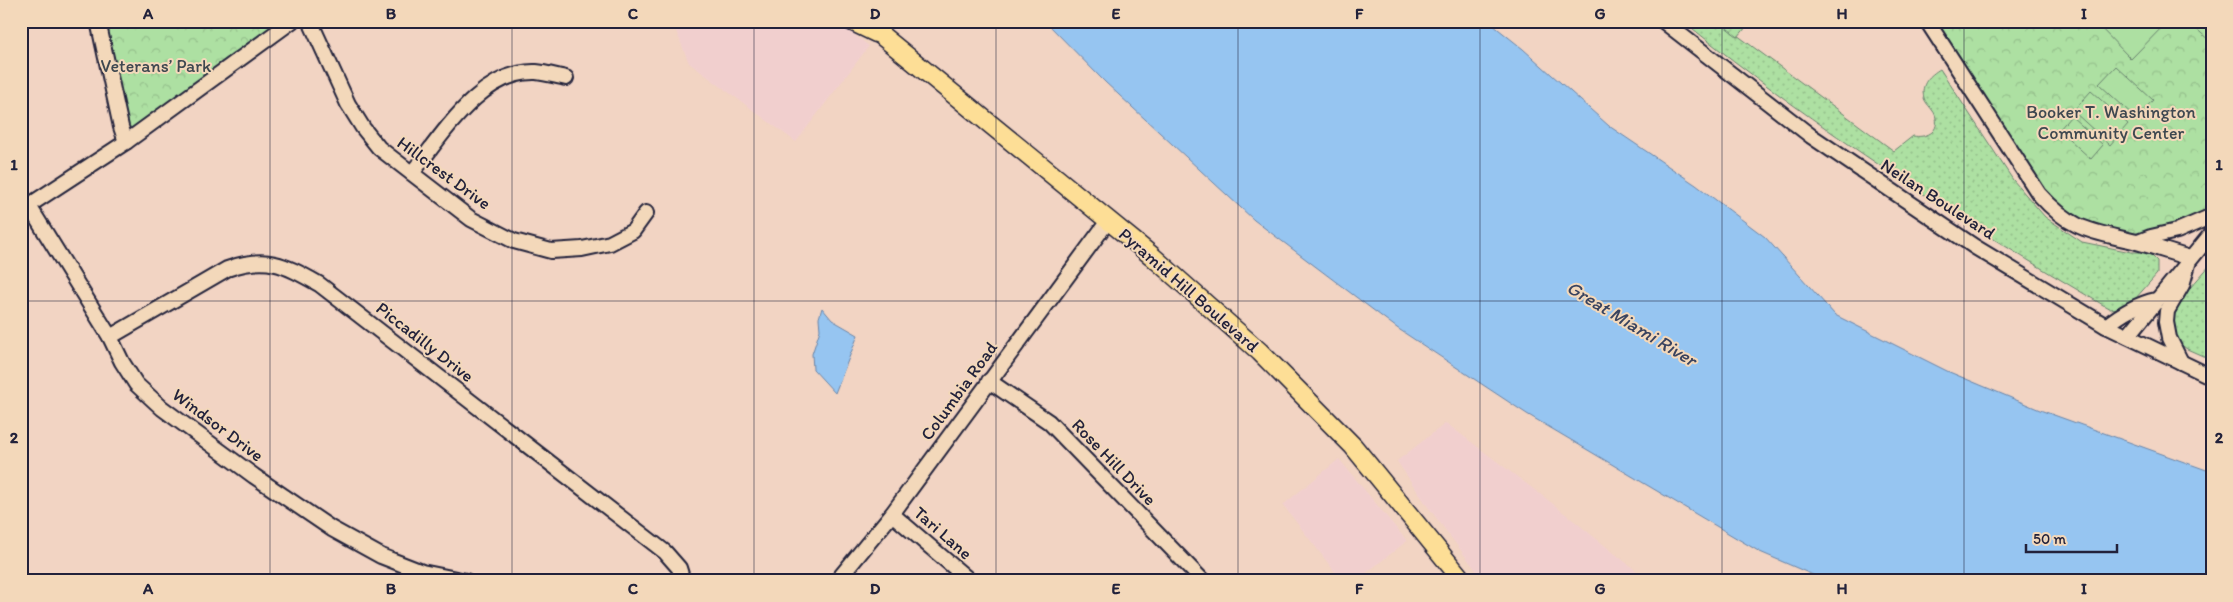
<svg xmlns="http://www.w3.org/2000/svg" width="2233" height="602" viewBox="0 0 2233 602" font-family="Itim,sans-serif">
	<defs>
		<pattern id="grass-dots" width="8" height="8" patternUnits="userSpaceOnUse" patternTransform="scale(1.25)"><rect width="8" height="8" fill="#ade0a2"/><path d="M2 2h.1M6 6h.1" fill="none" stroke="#95c08c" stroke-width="1.8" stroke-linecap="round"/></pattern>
		<pattern id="park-crowns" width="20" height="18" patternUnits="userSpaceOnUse" patternTransform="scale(1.25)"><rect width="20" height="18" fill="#ade0a2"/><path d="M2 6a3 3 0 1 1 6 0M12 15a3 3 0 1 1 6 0" fill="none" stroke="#95c08c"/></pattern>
		<pattern id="garden-furrows" width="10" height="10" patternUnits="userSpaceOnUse" patternTransform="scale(1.25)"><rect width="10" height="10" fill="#ade0a2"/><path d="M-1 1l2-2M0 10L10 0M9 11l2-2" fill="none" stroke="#95c08c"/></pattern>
	</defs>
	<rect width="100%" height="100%" fill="#f2d4c3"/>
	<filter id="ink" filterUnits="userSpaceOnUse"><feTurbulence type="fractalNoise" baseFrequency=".02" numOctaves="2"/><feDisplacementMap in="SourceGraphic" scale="10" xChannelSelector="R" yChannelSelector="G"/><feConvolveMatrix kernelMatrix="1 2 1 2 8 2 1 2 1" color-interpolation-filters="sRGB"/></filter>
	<g filter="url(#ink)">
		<g fill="#f1cfce">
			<polygon points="672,21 837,21 869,46 796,142 689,63"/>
			<polygon points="1446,423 1548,500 1649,581 1484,581 1428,507 1397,461"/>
			<polygon points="1339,459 1407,541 1356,581 1342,581 1283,505"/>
		</g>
		<g fill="url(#grass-dots)" stroke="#68816e">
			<path d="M1683,21h35l176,130 19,-15c12,2 26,-3 23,-18 -1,-8 -10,-13 -12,-20 -4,-14 6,-23 16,-29l73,111 32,37 37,25 49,10h13l7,3 6,6v13l-29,33 -18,2c-149,-87 -293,-180 -427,-288z"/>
			<polygon points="2212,263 2212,360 2187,349 2176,341 2170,319 2175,305"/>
		</g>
		<g fill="url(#park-crowns)" stroke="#68816e">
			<polygon points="98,21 292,21 126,142"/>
			<polygon points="1927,21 2212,21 2212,216 2138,242 2054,212"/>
		</g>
		<polygon fill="url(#garden-furrows)" stroke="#68816e" points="1718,21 1751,21 1738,37"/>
		<g fill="#ade0a2" stroke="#68816e">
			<polygon points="2094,21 2168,21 2131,59"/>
			<polygon points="2190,21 2212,21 2212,43 2190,23"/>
			<polygon points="2116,66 2153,100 2136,118 2099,84"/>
			<polygon points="2091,91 2128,124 2110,145 2073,111"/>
			<polygon points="2071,116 2103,145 2091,159 2059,130"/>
		</g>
		<g fill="#96c5f1" stroke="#6884a8">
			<polygon points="1045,21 1488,21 1523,49 1609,126 1696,185 1765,237 1835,315 1947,371 2040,410 2212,472 2212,581 1827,581 1760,552 1527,414 1397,328 1254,220 1105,82"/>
			<polygon points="822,308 832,320 858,335 835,393 813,369 812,354 820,330 819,318"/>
		</g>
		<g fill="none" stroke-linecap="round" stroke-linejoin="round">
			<g stroke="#22223b" stroke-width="18">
				<g id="minor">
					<polyline points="98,21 121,127 126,142"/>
					<polyline points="310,21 348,104 363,128 379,148 471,219 514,241 551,251 582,249 610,243 633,231 646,213"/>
					<polyline points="1663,21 1811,136 1975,247 2106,326 2212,377"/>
					<path d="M1927,21l112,173c34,38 53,37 98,48 18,5 35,11 53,16"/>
					<path d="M412,173c30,-37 69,-103 124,-101 10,1 20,4 30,6"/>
					<polyline points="29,206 110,337 122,362 136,384 162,408 254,476 332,529 381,556 422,572 466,581"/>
					<polyline points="22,210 126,142 292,21"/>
					<polyline points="2138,242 2151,237 2177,231 2212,216"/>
					<path d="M2106,326c15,-12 31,-22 50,-26"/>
					<polyline points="2128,336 2212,233"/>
					<path d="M110,337l117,-68c40,-14 56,-5 92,15l346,268 14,16 4,13"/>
					<polyline points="2181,362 2169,338 2166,322 2167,311 2182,285 2188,264"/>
					<polyline points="989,381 1049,422 1203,581"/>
					<polyline points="892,514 970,581"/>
					<polyline points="837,581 892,514 1108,221"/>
				</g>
			</g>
			<g stroke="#22223b" stroke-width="21">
				<g id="major">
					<polyline points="851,21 876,33"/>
					<polyline points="867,21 881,35 1152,256 1260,352 1353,446 1463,581"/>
				</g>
			</g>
			<use href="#minor" stroke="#f3d8ba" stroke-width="14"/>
			<use href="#major" stroke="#fdde96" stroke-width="18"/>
		</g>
	</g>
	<path fill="none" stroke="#22223b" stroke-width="1" stroke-opacity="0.55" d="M270,21v560M512,21v560M754,21v560M996,21v560M1238,21v560M1480,21v560M1722,21v560M1964,21v560M21,301h2191"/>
	<g text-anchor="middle" stroke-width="4" stroke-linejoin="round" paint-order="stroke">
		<g font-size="18" fill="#3e4850" stroke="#f3d8ba">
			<text x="156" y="72">Veterans’ Park</text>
			<text x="2111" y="118">Booker T. Washington<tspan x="2111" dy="21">Community Center</tspan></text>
		</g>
		<g font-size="18" fill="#22223b" stroke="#f3d8ba">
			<text transform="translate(444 173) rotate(36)" y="6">Hillcrest Drive</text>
			<text transform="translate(1938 199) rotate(33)" y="6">Neilan Boulevard</text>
			<text transform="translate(1189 290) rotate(41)" y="6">Pyramid Hill Boulevard</text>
			<text transform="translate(425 342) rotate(38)" y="6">Piccadilly Drive</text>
			<text transform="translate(959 391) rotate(-54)" y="6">Columbia Road</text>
			<text transform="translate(218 425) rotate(37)" y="6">Windsor Drive</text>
			<text transform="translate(1114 462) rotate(46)" y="6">Rose Hill Drive</text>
			<text transform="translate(943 533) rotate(41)" y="6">Tari Lane</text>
		</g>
		<g font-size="19" font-style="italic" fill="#39435f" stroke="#f3d8ba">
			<text transform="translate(1632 323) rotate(31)" y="7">Great Miami River</text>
		</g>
	</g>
	<rect width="2233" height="602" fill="none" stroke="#f3d8ba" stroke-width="55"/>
	<path d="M2026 544v8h91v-8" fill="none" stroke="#22223b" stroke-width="2.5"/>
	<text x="2033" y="544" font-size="15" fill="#22223b" stroke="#f3d8ba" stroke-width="4" paint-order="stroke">50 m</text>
	<rect x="28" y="28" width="2178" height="546" fill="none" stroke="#22223b" stroke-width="2"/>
	<g font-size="16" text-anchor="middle" font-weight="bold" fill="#22223b">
		<text x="148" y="19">A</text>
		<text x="391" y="19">B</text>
		<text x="633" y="19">C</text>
		<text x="875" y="19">D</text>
		<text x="1116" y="19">E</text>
		<text x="1359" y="19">F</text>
		<text x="1600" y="19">G</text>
		<text x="1842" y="19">H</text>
		<text x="2084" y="19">I</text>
		<text x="14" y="170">1</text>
		<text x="2219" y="170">1</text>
		<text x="14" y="443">2</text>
		<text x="2219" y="443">2</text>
		<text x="148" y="594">A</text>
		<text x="391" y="594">B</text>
		<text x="633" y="594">C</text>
		<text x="875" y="594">D</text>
		<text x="1116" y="594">E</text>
		<text x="1359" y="594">F</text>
		<text x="1600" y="594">G</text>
		<text x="1842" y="594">H</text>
		<text x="2084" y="594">I</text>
	</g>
</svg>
